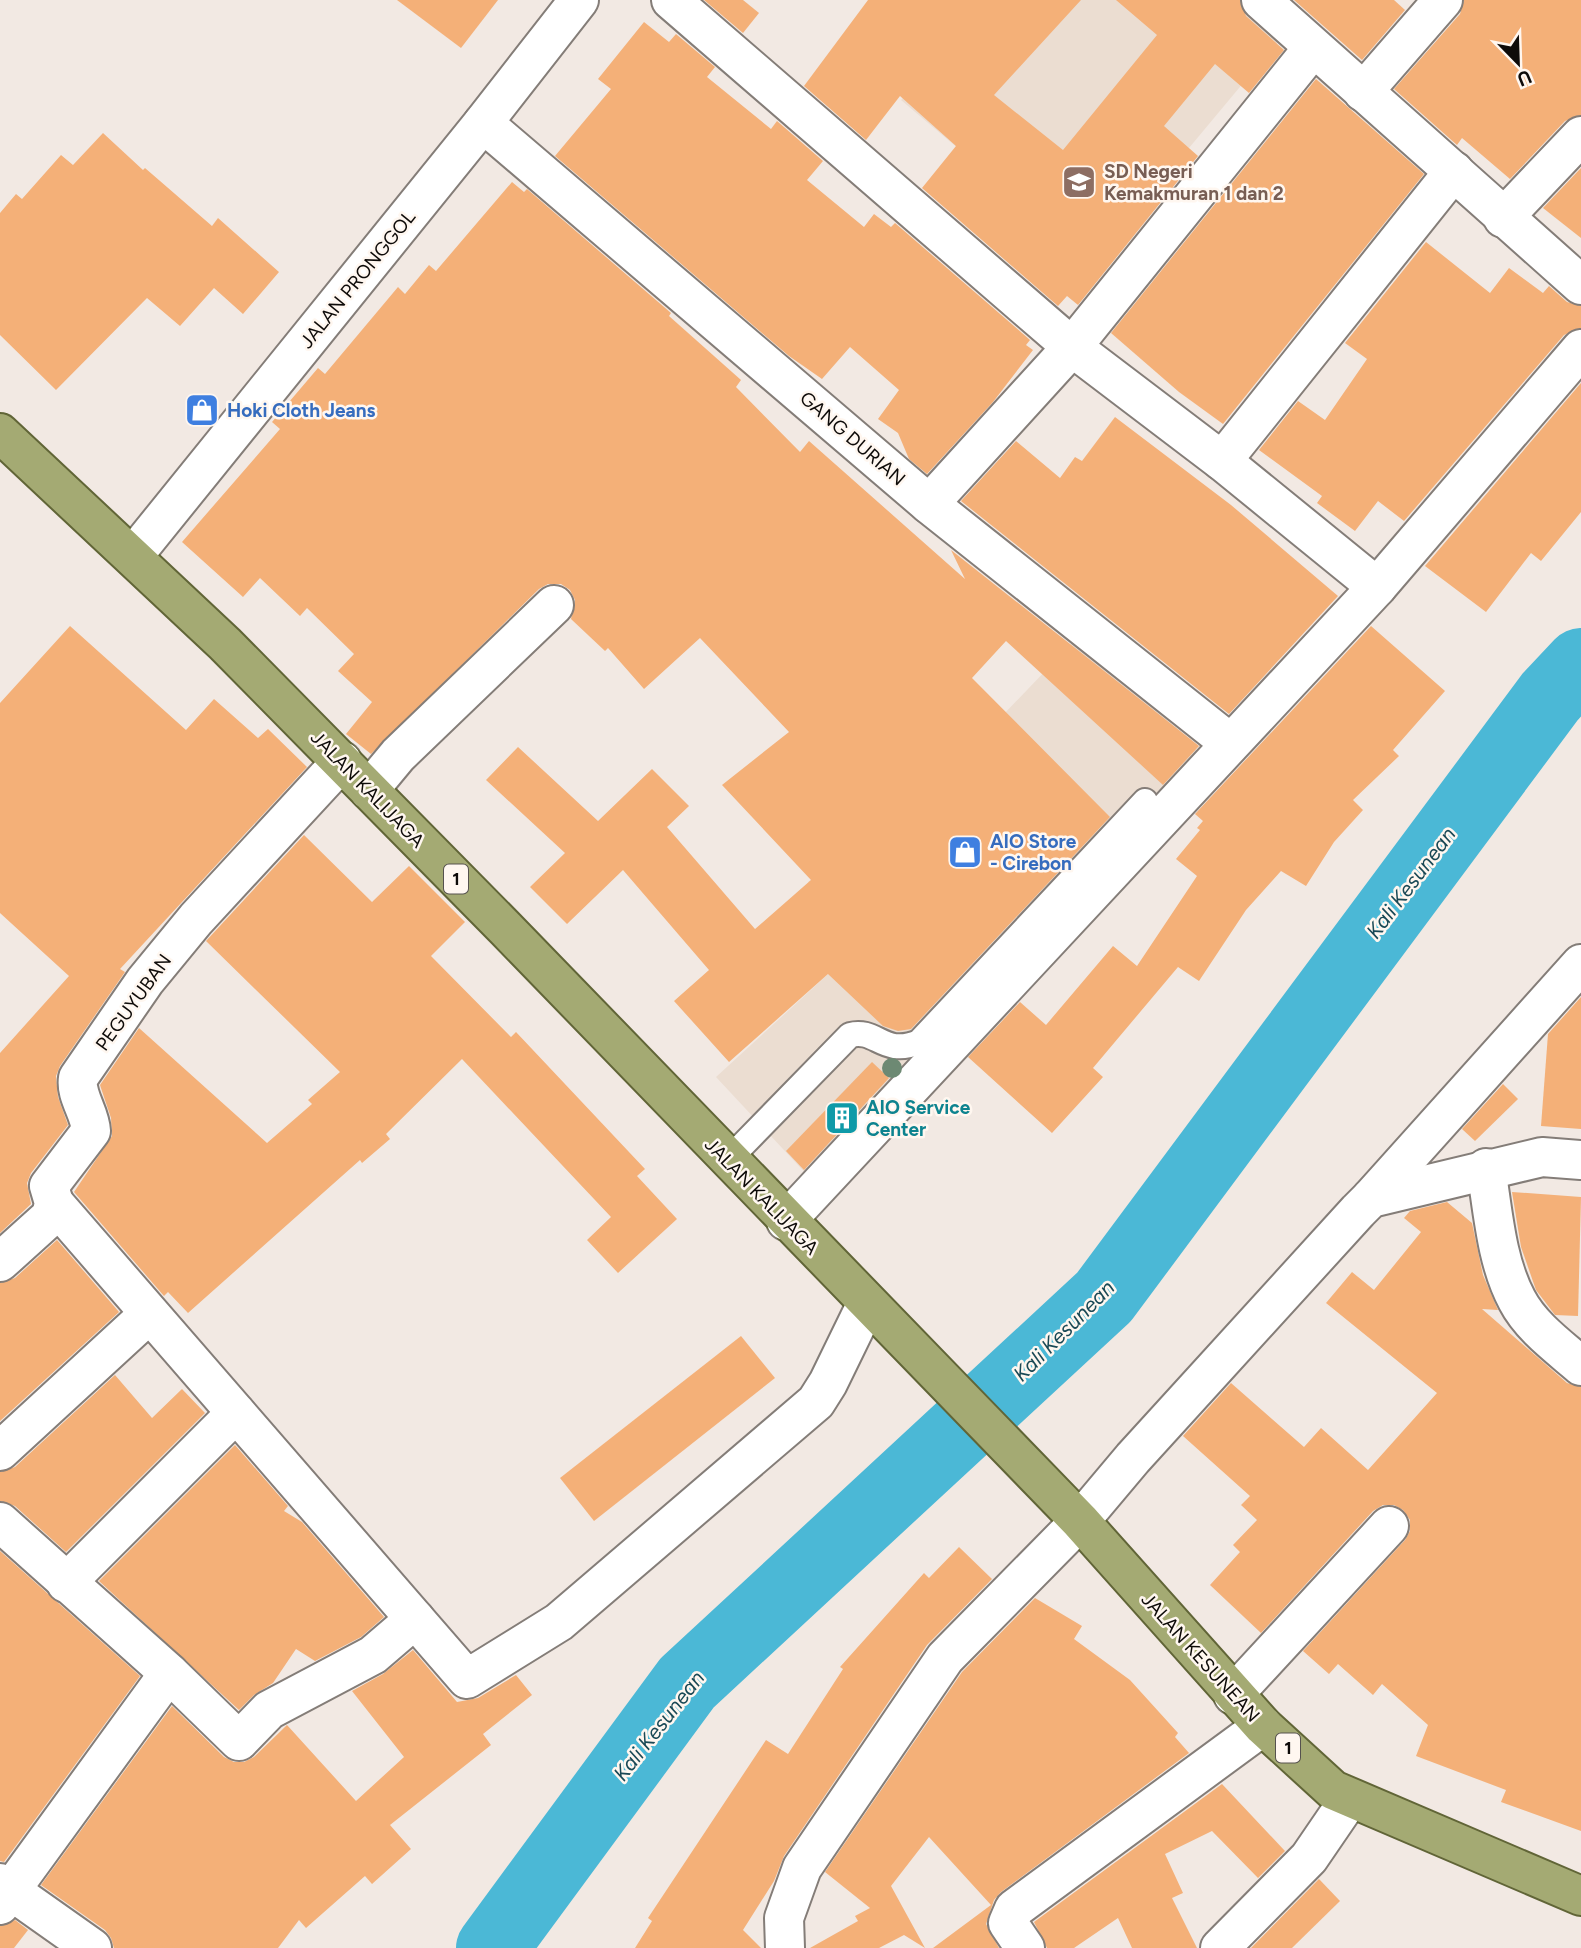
<svg xmlns="http://www.w3.org/2000/svg" width="1581" height="1948" viewBox="0 0 1581 1948" font-family="Figtree,sans-serif">
	<rect width="100%" height="100%" fill="#f2e9e3"/>
	<g fill="#ebddd1">
		<polygon points="992,0 1245,0 1285,33 1093,263 901,100"/>
		<polygon points="1073,642 1196,744 1196,759 811,1179 716,1077 862,943 808,882 1002,716"/>
	</g>
	<g fill="none" stroke-linecap="round" stroke-linejoin="round">
		<polyline stroke="#4bb8d6" stroke-width="72" points="492,1948 687,1683 1104,1297 1550,697 1581,664"/>
	</g>
	<g fill="#f4b078">
		<polygon points="397,0 498,0 461,48"/>
		<polygon points="704,0 743,0 759,13 743,33"/>
		<polygon points="868,0 1081,0 994,95 1063,150 1157,35 1116,0 1240,0 1246,16 1284,50 1249,93 1215,64 1164,126 1198,156 1078,305 1067,296 1058,306 922,188 956,146 900,96 866,140 804,86"/>
		<polygon points="1294,0 1394,0 1405,10 1362,60"/>
		<polygon points="1464,0 1581,0 1581,115 1565,121 1510,179 1462,138 1457,145 1394,89 1460,14"/>
		<polygon points="644,22 669,42 676,34 715,67 707,77 771,129 777,121 823,161 807,180 864,227 874,214 891,227 895,223 1030,340 1026,345 1033,350 993,402 927,474 909,459 898,433 878,419 899,390 850,347 822,379 789,356 555,156 611,89 598,79"/>
		<polygon points="1316,79 1424,174 1223,424 1179,392 1111,333"/>
		<polygon points="103,133 143,170 145,168 212,226 218,218 279,272 243,314 214,288 180,326 147,298 56,390 0,335 0,213 16,194 22,199 61,155 73,165"/>
		<polygon points="1581,168 1581,238 1543,208"/>
		<polygon points="512,182 524,192 527,189 671,313 669,316 741,380 736,387 800,452 809,441 965,579 951,550 1199,746 1163,785 1006,641 972,678 1110,817 911,1029 898,1031 883,1026 828,974 729,1062 674,1001 709,970 623,870 567,924 530,887 565,853 486,780 518,747 598,821 652,769 689,806 667,827 755,929 811,880 722,785 789,732 700,638 644,689 608,648 605,651 571,619 575,600 570,590 561,584 548,584 539,589 371,754 346,734 372,702 338,671 354,654 307,608 300,616 260,578 243,597 182,542 280,429 272,422 318,368 325,374 398,287 405,294 429,265 436,271"/>
		<polygon points="1426,242 1490,293 1509,268 1543,293 1549,286 1567,302 1581,306 1581,328 1564,335 1404,521 1378,501 1355,531 1317,503 1322,496 1259,450 1298,401 1325,420 1367,359 1345,343"/>
		<polygon points="1581,383 1581,512 1541,561 1531,553 1486,612 1425,566"/>
		<polygon points="1115,417 1231,505 1338,596 1229,714 961,501 1016,441 1060,478 1075,457 1082,461"/>
		<polygon points="70,626 186,730 214,699 258,738 268,729 307,767 120,969 125,972 60,1066 56,1076 58,1097 68,1125 31,1173 27,1183 31,1204 0,1233 0,1053 69,976 0,913 0,703"/>
		<polygon points="1371,626 1445,691 1393,750 1399,756 1353,800 1363,810 1334,842 1306,886 1281,871 1246,910 1199,981 1178,967 1093,1068 1103,1077 1052,1133 968,1057 1020,1002 1046,1025 1113,946 1137,966 1197,876 1176,859 1200,830 1197,828 1203,821 1195,814"/>
		<polygon points="304,835 372,902 409,866 465,922 431,956 511,1037 516,1032 645,1169 637,1176 677,1219 618,1273 587,1240 611,1217 462,1059 386,1134 390,1139 362,1163 360,1160 188,1313 168,1292 164,1296 74,1192 112,1136 111,1118 100,1085 139,1028 267,1143 312,1104 308,1100 340,1072 206,941"/>
		<polygon points="1581,997 1581,1129 1541,1126 1548,1034"/>
		<polygon points="872,1062 889,1078 804,1170 786,1151"/>
		<polygon points="1503,1084 1518,1099 1475,1141 1462,1129"/>
		<polygon points="1512,1192 1581,1197 1578,1316 1555,1315 1536,1290 1521,1247"/>
		<polygon points="1447,1202 1472,1223 1483,1275 1498,1310 1482,1309 1567,1383 1581,1387 1581,1831 1501,1802 1506,1790 1416,1756 1428,1725 1382,1684 1373,1695 1338,1664 1329,1674 1303,1651 1405,1540 1410,1531 1410,1520 1403,1510 1394,1505 1383,1505 1373,1511 1261,1633 1210,1585 1240,1552 1233,1545 1257,1520 1241,1505 1250,1496 1183,1436 1231,1383 1304,1447 1321,1428 1368,1470 1437,1393 1326,1303 1352,1272 1374,1290 1421,1232 1404,1218 1410,1211"/>
		<polygon points="57,1240 119,1312 0,1421 0,1283 15,1278"/>
		<polygon points="741,1336 775,1378 594,1521 560,1478"/>
		<polygon points="115,1375 152,1418 182,1389 205,1413 66,1552 15,1506 0,1501 0,1472 15,1467"/>
		<polygon points="235,1445 288,1506 284,1511 302,1522 384,1617 361,1637 315,1661 296,1649 273,1683 254,1695 239,1710 99,1581"/>
		<polygon points="959,1547 992,1579 927,1645 784,1856 774,1881 743,1930 761,1948 635,1948 652,1921 648,1918 766,1740 788,1754 843,1669 840,1667 924,1573 929,1578"/>
		<polygon points="0,1551 140,1676 4,1862 0,1861"/>
		<polygon points="1035,1598 1082,1626 1074,1639 1130,1680 1178,1733 1175,1737 1189,1753 1001,1892 994,1900 986,1924 999,1948 933,1948 991,1905 929,1837 891,1886 925,1948 904,1935 879,1948 810,1948 858,1921 855,1916 870,1908 825,1872 962,1672"/>
		<polygon points="413,1650 457,1702 478,1698 516,1675 532,1695 483,1734 491,1745 390,1825 411,1849 372,1884 365,1876 306,1928 299,1920 278,1948 114,1948 111,1938 105,1930 41,1885 172,1706 224,1757 234,1762 244,1762 254,1757 287,1725 356,1801 404,1757 352,1691 383,1674"/>
		<polygon points="1222,1784 1285,1851 1258,1878 1212,1831 1165,1854 1183,1893 1172,1898 1197,1948 1132,1948 1118,1918 1074,1948 1047,1948 1034,1922"/>
		<polygon points="1319,1879 1340,1901 1292,1948 1251,1948"/>
		<polygon points="15,1920 28,1930 14,1948 0,1948 0,1926"/>
	</g>
	<g fill="none" stroke-linecap="round" stroke-linejoin="round">
		<g stroke="#847d78" stroke-width="28">
			<path id="service" d="M727,1161l123,-126c27,-7 33,22 69,7l226,-241"/>
		</g>
		<g stroke="#847d78" stroke-width="42">
			<g id="minor">
				<polyline points="671,0 1072,347 1222,461 1377,587"/>
				<polyline points="1261,0 1581,285"/>
				<polyline points="1363,92 1443,0"/>
				<polyline points="483,123 929,504 1230,743"/>
				<polyline points="1503,218 1581,136"/>
				<polyline points="1222,461 1454,171"/>
				<polyline points="929,504 1072,347 1313,48"/>
				<polyline points="133,556 483,123 579,0"/>
				<polyline points="369,790 398,755 554,605"/>
				<path d="M1486,1168c7,43 10,93 31,132 14,27 42,47 64,66"/>
				<polyline points="1371,1198 1581,964"/>
				<polyline points="54,1203 467,1679 559,1622 816,1402 828,1383 867,1303"/>
				<polyline points="786,1221 1377,587 1581,349"/>
				<path d="M0,1262l51,-46 3,-13 -5,-17 42,-55c-1,-19 -16,-35 -13,-53l67,-97 51,-62 146,-158"/>
				<polyline points="0,1451 149,1314"/>
				<polyline points="0,1522 169,1673 239,1741 269,1710 373,1655 415,1619"/>
				<polyline points="66,1583 236,1413"/>
				<polyline points="1233,1695 1389,1526"/>
				<polyline points="0,1883 92,1948"/>
				<polyline points="0,1905 169,1673"/>
				<polyline points="785,1948 784,1918 802,1868 945,1658 1080,1521 1133,1458 1358,1211 1371,1198 1542,1157 1581,1160"/>
				<polyline points="1025,1948 1008,1923 1014,1909 1263,1726"/>
				<polyline points="1220,1948 1309,1858 1350,1798"/>
			</g>
		</g>
		<g stroke="#616537" stroke-width="42">
			<polyline id="trunk" points="0,433 225,644 506,929 1080,1521 1263,1726 1333,1790 1581,1896"/>
		</g>
		<use href="#service" stroke="#fff" stroke-width="24"/>
		<use href="#minor" stroke="#fff" stroke-width="38"/>
		<use href="#trunk" stroke="#a4aa73" stroke-width="38"/>
	</g>
	<circle fill="#6d8973" cx="892" cy="1068" r="10"/>
	<defs>
		<g id="school-square" transform="scale(1.75)"><rect x="-9" y="-9" width="18" height="18" rx="4" fill="#8d6e63" stroke="#fff7f0"/><path d="M0-5L7-2L0 1L-7-2ZM-4 1L0 2.5L4 1V4Q0 6-4 4Z" fill="#fff"/></g>
		<g id="shop-square" transform="scale(1.75)"><rect x="-9" y="-9" width="18" height="18" rx="4" fill="#3f7fe0" stroke="#fff7f0"/><path d="M-5-2.5h2.3a2.7 3.5 0 0 1 5.4 0H5L5.5 6h-11ZM-1.5-2.5h3a1.5 2.3 0 0 0-3 0Z" fill="#fff"/></g>
		<g id="building-square" transform="scale(1.75)"><rect x="-9" y="-9" width="18" height="18" rx="4" fill="#0f9aa8" stroke="#fff7f0"/><path d="M-4-6H4V6H1V3H-1V6H-4ZM-2.5-4.3h1.7v1.8h-1.7ZM.8-4.3h1.7v1.8H.8ZM-2.5-1h1.7V.8h-1.7ZM.8-1h1.7V.8H.8Z" fill="#fff"/></g>
	</defs>
	<g fill-rule="evenodd">
		<use href="#school-square" x="1079" y="182"/>
		<use href="#shop-square" x="202" y="410"/>
		<use href="#shop-square" x="965" y="852"/>
		<use href="#building-square" x="842" y="1118"/>
	</g>
	<g text-anchor="middle" stroke-width="5" stroke-linejoin="round" paint-order="stroke">
		<g fill="#fff7f0" stroke="#56524e" stroke-width="2">
			<rect x="444" y="864.5" width="24" height="29" rx="5"/>
			<rect x="1276" y="1733.5" width="24" height="29" rx="5"/>
		</g>
		<g font-size="18" font-weight="bold" fill="#0e0b09">
			<text x="456" y="885">1</text>
			<text x="1288" y="1754">1</text>
		</g>
		<g font-size="19" font-weight="bold" fill="#785e54" stroke="#fff7f0" text-anchor="start">
			<text x="1104" y="178">SD Negeri<tspan x="1104" dy="22">Kemakmuran 1 dan 2</tspan></text>
		</g>
		<g font-size="19" fill="#0e0b09" stroke="#fff7f0">
			<text transform="translate(357 279) rotate(-51)" y="7">JALAN PRONGGOL</text>
			<text transform="translate(853 438) rotate(41)" y="7">GANG DURIAN</text>
			<text transform="translate(368 789) rotate(46)" y="7">JALAN KALIJAGA</text>
			<text transform="translate(133 1002) rotate(-54)" y="7">PEGUYUBAN</text>
			<text transform="translate(762 1196) rotate(46)" y="7">JALAN KALIJAGA</text>
			<text transform="translate(1201 1657) rotate(48)" y="7">JALAN KESUNEAN</text>
		</g>
		<g font-size="19" font-weight="bold" fill="#366cbe" stroke="#fff7f0" text-anchor="start">
			<text x="227" y="417">Hoki Cloth Jeans</text>
			<text x="990" y="848">AIO Store<tspan x="990" dy="22">- Cirebon</tspan></text>
		</g>
		<g font-size="19" font-weight="bold" fill="#0d838f" stroke="#fff7f0" text-anchor="start">
			<text x="866" y="1114">AIO Service<tspan x="866" dy="22">Center</tspan></text>
		</g>
		<g font-size="21" font-style="italic" fill="#1a4956" stroke="#fff7f0">
			<text transform="translate(1411 883) rotate(-53)" y="7">Kali Kesunean</text>
			<text transform="translate(1064 1331) rotate(-45)" y="7">Kali Kesunean</text>
			<text transform="translate(659 1726) rotate(-52)" y="7">Kali Kesunean</text>
		</g>
	</g>
	<g transform="translate(1518 63) rotate(157)" stroke="#fff7f0" stroke-width="5" paint-order="stroke">
	<path d="M0-5L12 26L0 18L-12 26Z" fill="#0e0b09"/>
	<text y="-10" font-size="19" font-weight="bold" text-anchor="middle" fill="#0e0b09">U</text>
	</g>
</svg>
